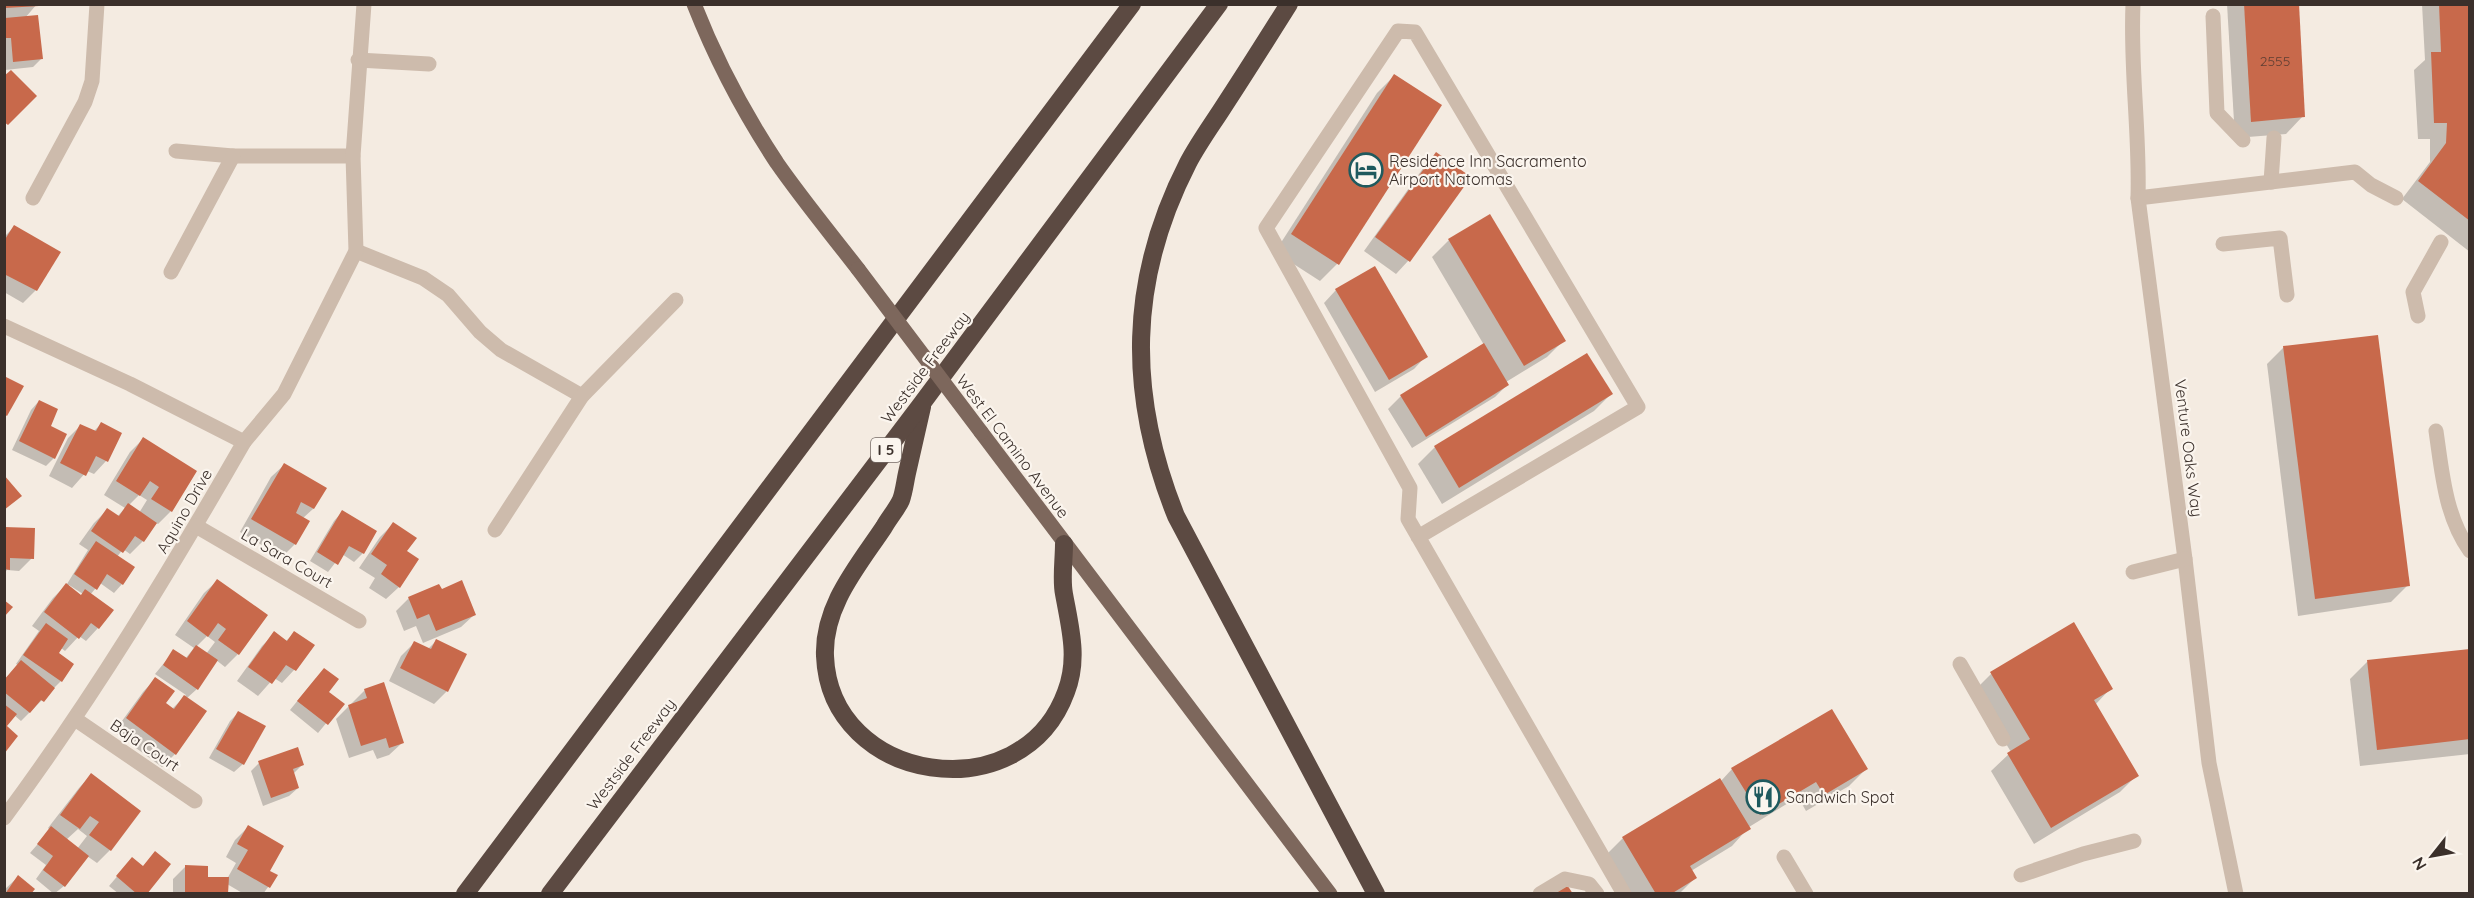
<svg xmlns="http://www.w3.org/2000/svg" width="2474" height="898" viewBox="0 0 2474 898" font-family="Quicksand,sans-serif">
	<rect width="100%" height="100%" fill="#f4ebe1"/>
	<g fill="#0003" fill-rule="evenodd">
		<polygon points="4,4 37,4 25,18 42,58 33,67 5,70"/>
		<polygon points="2227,4 2297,4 2303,116 2286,134 2235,138"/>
		<polygon points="2422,4 2470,4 2470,252 2402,199 2430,162 2430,139 2418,139 2414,70 2425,60"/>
		<polygon points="1394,76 1440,106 1337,264 1320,281 1275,252 1377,93"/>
		<polygon points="1437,154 1469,177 1408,261 1396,274 1364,251 1424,167"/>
		<polygon points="14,227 36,290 23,303 4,292 4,237"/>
		<polygon points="1449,240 1564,340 1547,357 1506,382 1508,384 1495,397 1412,448 1388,409 1401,396 1484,345 1432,257"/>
		<polygon points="1336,290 1426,356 1414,369 1375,392 1324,303"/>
		<polygon points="2284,347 2408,585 2391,602 2298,616 2267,364"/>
		<polygon points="1611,394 1594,411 1442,504 1418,464 1435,447"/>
		<polygon points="39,401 49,427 54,458 46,466 12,450 31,410"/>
		<polygon points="101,424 106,461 94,474 87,471 72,488 49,476 68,438 81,425 93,432"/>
		<path d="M143,439l28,72 -13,13 -2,-1 -13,18 -13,13 -7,-5 -6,8 5,27 -8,9 -14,-10 -10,12 8,33 -12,13 -7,-5 -14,15 -5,-4 -3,6 4,28 -40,40 -7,-6 -9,12 -1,24v-71l14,-15 -2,-1 23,-33 -7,-5 21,-28 14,-14 21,-34 -9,-6 15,-21 13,-13 10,7 8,-9 -21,-13 26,-43zM139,495l8,5 -8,13 -10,-8zM69,585l14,9 -3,2 -12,-9z"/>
		<polygon points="284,465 325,488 313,509 303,518 295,544 282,557 240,532 271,477"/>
		<polygon points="342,512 375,532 363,553 354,562 342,554 328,572 310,561 334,521"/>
		<polygon points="393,524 405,552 399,587 386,599 369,588 375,578 359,568 380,537"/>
		<polygon points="4,529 32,558 19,571 7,570 4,573"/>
		<path d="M217,581l49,34 -28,39 -13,13 -9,-7 -19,29 -10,9 -12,56 -13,13 -48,-35 29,-40 12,-13 9,24 8,6 14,-14 -31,-21 19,-23 11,8 9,-11 -19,-13 29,-42zM207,636l8,6 -9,12 -10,-7z"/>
		<polygon points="441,591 474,615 461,627 423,643 416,626 404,631 396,611 409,598"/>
		<polygon points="295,632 312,646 294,670 282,683 274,678 258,696 237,681 262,646 275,633 286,641"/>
		<polygon points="436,641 447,691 434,704 389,681 401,656 414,643 428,649"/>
		<polygon points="2470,650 2470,754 2360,766 2350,679 2367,662"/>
		<polygon points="1991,674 2111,688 2095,705 2137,775 2120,792 2034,844 1991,771 2011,752 1974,691"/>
		<polygon points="316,678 327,692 342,704 318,733 290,710"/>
		<polygon points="365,690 402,743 389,755 377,759 373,750 349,758 336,719"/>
		<polygon points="239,712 243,764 234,772 209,758 230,721"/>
		<polygon points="259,763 302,765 293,774 298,788 289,796 263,806 251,771"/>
		<polygon points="1732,769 1866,769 1849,786 1806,811 1798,797 1749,827 1732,846 1691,871 1695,878 1679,894 1629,894 1606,855 1623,838 1721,781"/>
		<path d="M91,775l48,36 -29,39 -13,13 -10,-7 -23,30 -10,8 -18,-15 10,-14 -16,-12 20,-23 -2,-2 31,-40zM78,829l9,7 -10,13 -11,-9z"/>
		<polygon points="248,827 268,871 276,876 263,894 244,894 227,884 227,894 173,894 173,879 186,866 206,878 227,879 236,863 226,857 235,840"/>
		<polygon points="132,859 146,894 119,894 109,886"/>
		<polygon points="18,877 29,894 4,894 4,890"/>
	</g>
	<g fill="#c8694b">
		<polygon points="5,4 39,4 39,6 5,8"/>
		<polygon points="2244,4 2299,4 2305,117 2251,122"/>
		<polygon points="2439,4 2470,4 2470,221 2418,181 2446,143 2447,123 2434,123 2431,52 2441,52"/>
		<polygon points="38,15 43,59 13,62 11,38 5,38 5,18"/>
		<polygon points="11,70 37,96 8,125 4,122 4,76"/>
		<polygon points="1394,74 1442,105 1339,265 1291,234"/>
		<polygon points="1436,152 1471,177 1410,262 1375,237"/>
		<polygon points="1490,214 1566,341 1524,366 1448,239"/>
		<polygon points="14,225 61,252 37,291 4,274 4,241"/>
		<polygon points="1375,266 1428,357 1389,380 1335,289"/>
		<polygon points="2378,335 2410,586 2315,599 2283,346"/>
		<polygon points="1484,343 1509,385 1426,437 1400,395"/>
		<polygon points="1587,353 1613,394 1459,488 1434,446"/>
		<polygon points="4,376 24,386 7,416 4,414"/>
		<polygon points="39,400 58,409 51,426 67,434 55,459 19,441"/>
		<polygon points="101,422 122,433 108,462 96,456 86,476 60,463 80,424 96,431"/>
		<polygon points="143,437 197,471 172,512 151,499 159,487 150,481 140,496 116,481"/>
		<polygon points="284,463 327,488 314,509 301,502 296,513 310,521 296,545 251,519"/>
		<polygon points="4,475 22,496 4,510"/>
		<polygon points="128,503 157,523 144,542 135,536 123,553 91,531 107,508 119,516"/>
		<polygon points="342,510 377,531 364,554 349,546 338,565 317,552"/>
		<polygon points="393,522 417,538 407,551 419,559 400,588 381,574 387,565 371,554"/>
		<polygon points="4,527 35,528 34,559 10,558 10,570 4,569"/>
		<polygon points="96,541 135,567 123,585 107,574 97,590 74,574"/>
		<polygon points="217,579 268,615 239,655 218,640 226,629 218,623 208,637 187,621"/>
		<polygon points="462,580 476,615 436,631 429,614 417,619 408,597 439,584 442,589"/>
		<polygon points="66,583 81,595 85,589 114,610 99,629 91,623 79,639 44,612"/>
		<polygon points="4,600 13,607 4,617"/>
		<polygon points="2074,622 2113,689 2094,700 2139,776 2051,828 2007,753 2030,739 1990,672"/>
		<polygon points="46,623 68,639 59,653 74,664 62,682 23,655"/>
		<polygon points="274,631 287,641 294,631 315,645 296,671 286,665 272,684 248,667"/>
		<polygon points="436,639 467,654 448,692 400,668 414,641 431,649"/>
		<polygon points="196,645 218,660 198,690 163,665 173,649 187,658"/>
		<polygon points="2470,649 2470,739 2377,750 2367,660"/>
		<polygon points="21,660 55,688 44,702 41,700 30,713 4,692 4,680"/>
		<polygon points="324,668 339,679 329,692 345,704 328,725 297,701"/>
		<polygon points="155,677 175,691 166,703 174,709 184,695 207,711 176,755 126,718"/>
		<polygon points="384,682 404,743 389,748 386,738 361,746 348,705 367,698 364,689"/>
		<polygon points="4,704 17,714 7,726 18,736 4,754"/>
		<polygon points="1832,709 1868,769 1824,795 1816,782 1760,815 1731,768"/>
		<polygon points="238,711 266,726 244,765 216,749"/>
		<polygon points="298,747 304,765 293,769 299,788 271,798 258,761"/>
		<polygon points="91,773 141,811 111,851 89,835 99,822 90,816 80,829 60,815"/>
		<polygon points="1720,778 1751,829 1690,866 1697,878 1671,894 1656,894 1622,837"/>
		<polygon points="248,825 284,846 270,871 278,875 270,888 237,869 248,850 237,844"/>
		<polygon points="51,826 89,856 65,887 43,870 53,856 37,844"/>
		<polygon points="155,851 171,864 147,894 137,894 116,876 132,857 143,866"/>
		<polygon points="185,865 208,866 208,877 229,877 228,894 185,894"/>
		<polygon points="18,875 35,889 31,894 5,894"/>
		<polygon points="1566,883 1573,894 1549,894"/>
	</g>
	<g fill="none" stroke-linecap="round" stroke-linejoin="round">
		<g stroke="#cdbbac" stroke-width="15">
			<path d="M2133,4c-3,65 7,129 5,194l47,361 24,204 27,131"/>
			<polyline points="2213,16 2217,113 2243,140"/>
			<polyline points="358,60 429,64"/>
			<polyline points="176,151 233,156 353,156"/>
			<polyline points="2271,182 2274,138"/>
			<polyline points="33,198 85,102 92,81 97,4"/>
			<polyline points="2138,198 2355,172 2371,185 2396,198"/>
			<polyline points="2223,244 2280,238 2287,295"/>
			<polyline points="356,251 423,278 448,295 480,332 501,350 582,396"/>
			<polyline points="171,272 233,156"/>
			<polyline points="2418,316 2413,292 2441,242"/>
			<path d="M4,326l126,58 114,58c-74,129 -151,256 -240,376"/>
			<path d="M2436,431c6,41 9,85 34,120"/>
			<polyline points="244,442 284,394 356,251 353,156 364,4"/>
			<polyline points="196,526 359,621"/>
			<polyline points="495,530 582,396 676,300"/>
			<polyline points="1418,537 1638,407 1415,32 1398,31 1266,228 1410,488 1408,519 1624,894"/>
			<polyline points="2133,572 2185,559"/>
			<polyline points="1960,664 2003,739"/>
			<polyline points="75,719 195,801"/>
			<polyline points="1784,857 1806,894"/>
			<polyline points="2021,875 2083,854 2134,841"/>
			<polyline points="1540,894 1565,879 1589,884 1597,894"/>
		</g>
		<g stroke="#7d675c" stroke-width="15">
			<path d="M694,4c22,56 50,109 83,159 25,36 54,71 81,106"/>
			<polyline points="981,432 1330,894"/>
		</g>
		<g stroke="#5c4a42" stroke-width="18">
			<path d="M1289,4c-22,35 -44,70 -67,105 -11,17 -24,35 -34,54 -60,117 -61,231 -12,353l200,378"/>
			<path d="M922,407c-5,22 -10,44 -15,66 -2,9 -3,19 -6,27 -4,9 -12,18 -17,27 -26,39 -61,79 -59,129 5,128 197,157 241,36 13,-33 4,-65 -2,-98 -3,-15 0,-34 0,-50"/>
			<polyline points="465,894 1132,4"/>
			<polyline points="550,894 923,402 1219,4"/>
		</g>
		<polyline stroke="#7d675c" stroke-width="15" points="858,269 981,432"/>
	</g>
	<defs>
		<g id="hotel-ring" transform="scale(1.725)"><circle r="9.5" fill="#fbf5ee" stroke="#1f5a5e" stroke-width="1.5"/><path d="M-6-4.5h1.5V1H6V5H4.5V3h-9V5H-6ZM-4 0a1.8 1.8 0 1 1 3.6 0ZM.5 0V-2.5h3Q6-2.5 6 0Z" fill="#1f5a5e"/></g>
		<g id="restaurant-ring" transform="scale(1.725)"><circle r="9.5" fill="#fbf5ee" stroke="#1f5a5e" stroke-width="1.5"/><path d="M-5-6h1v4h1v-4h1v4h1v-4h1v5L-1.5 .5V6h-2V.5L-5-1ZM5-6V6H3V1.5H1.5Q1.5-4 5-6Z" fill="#1f5a5e"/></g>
	</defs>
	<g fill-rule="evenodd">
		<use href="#hotel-ring" x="1366" y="170"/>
		<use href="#restaurant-ring" x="1763" y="797"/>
	</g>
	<g text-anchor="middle" stroke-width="4.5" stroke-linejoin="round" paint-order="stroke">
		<g font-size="14" fill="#5e3e33">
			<text x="2275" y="66">2555</text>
		</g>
		<rect fill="#fbf5ee" stroke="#756b66" stroke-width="1.5" x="871" y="438" width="30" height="24" rx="4.5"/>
		<g font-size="15" font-weight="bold" fill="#3b302b">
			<text x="886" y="455">I 5</text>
		</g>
		<g font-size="16" fill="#3b302b" stroke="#fbf5ee" text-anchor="start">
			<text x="1389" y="167">Residence Inn Sacramento<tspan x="1389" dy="18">Airport Natomas</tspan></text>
			<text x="1786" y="803">Sandwich Spot</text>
		</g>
		<g font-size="16" fill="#3b302b" stroke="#fbf5ee">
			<text transform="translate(925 367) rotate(-53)" y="6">Westside Freeway</text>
			<text transform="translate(1013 446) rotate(53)" y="6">West El Camino Avenue</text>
			<text transform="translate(2189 448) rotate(83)" y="6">Venture Oaks Way</text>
			<text transform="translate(184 511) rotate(-60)" y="6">Aquino Drive</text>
			<text transform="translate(287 558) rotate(30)" y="6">La Sara Court</text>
			<text transform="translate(145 745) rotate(34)" y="6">Baja Court</text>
			<text transform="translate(631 754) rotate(-53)" y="6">Westside Freeway</text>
		</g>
	</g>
	<rect width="2474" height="898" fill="none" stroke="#3b302b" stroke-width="12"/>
	<g transform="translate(2432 856) rotate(239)" stroke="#fbf5ee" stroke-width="4.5" paint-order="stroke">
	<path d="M0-4.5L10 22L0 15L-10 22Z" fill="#3b302b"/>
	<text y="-9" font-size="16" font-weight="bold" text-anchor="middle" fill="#3b302b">N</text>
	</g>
</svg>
